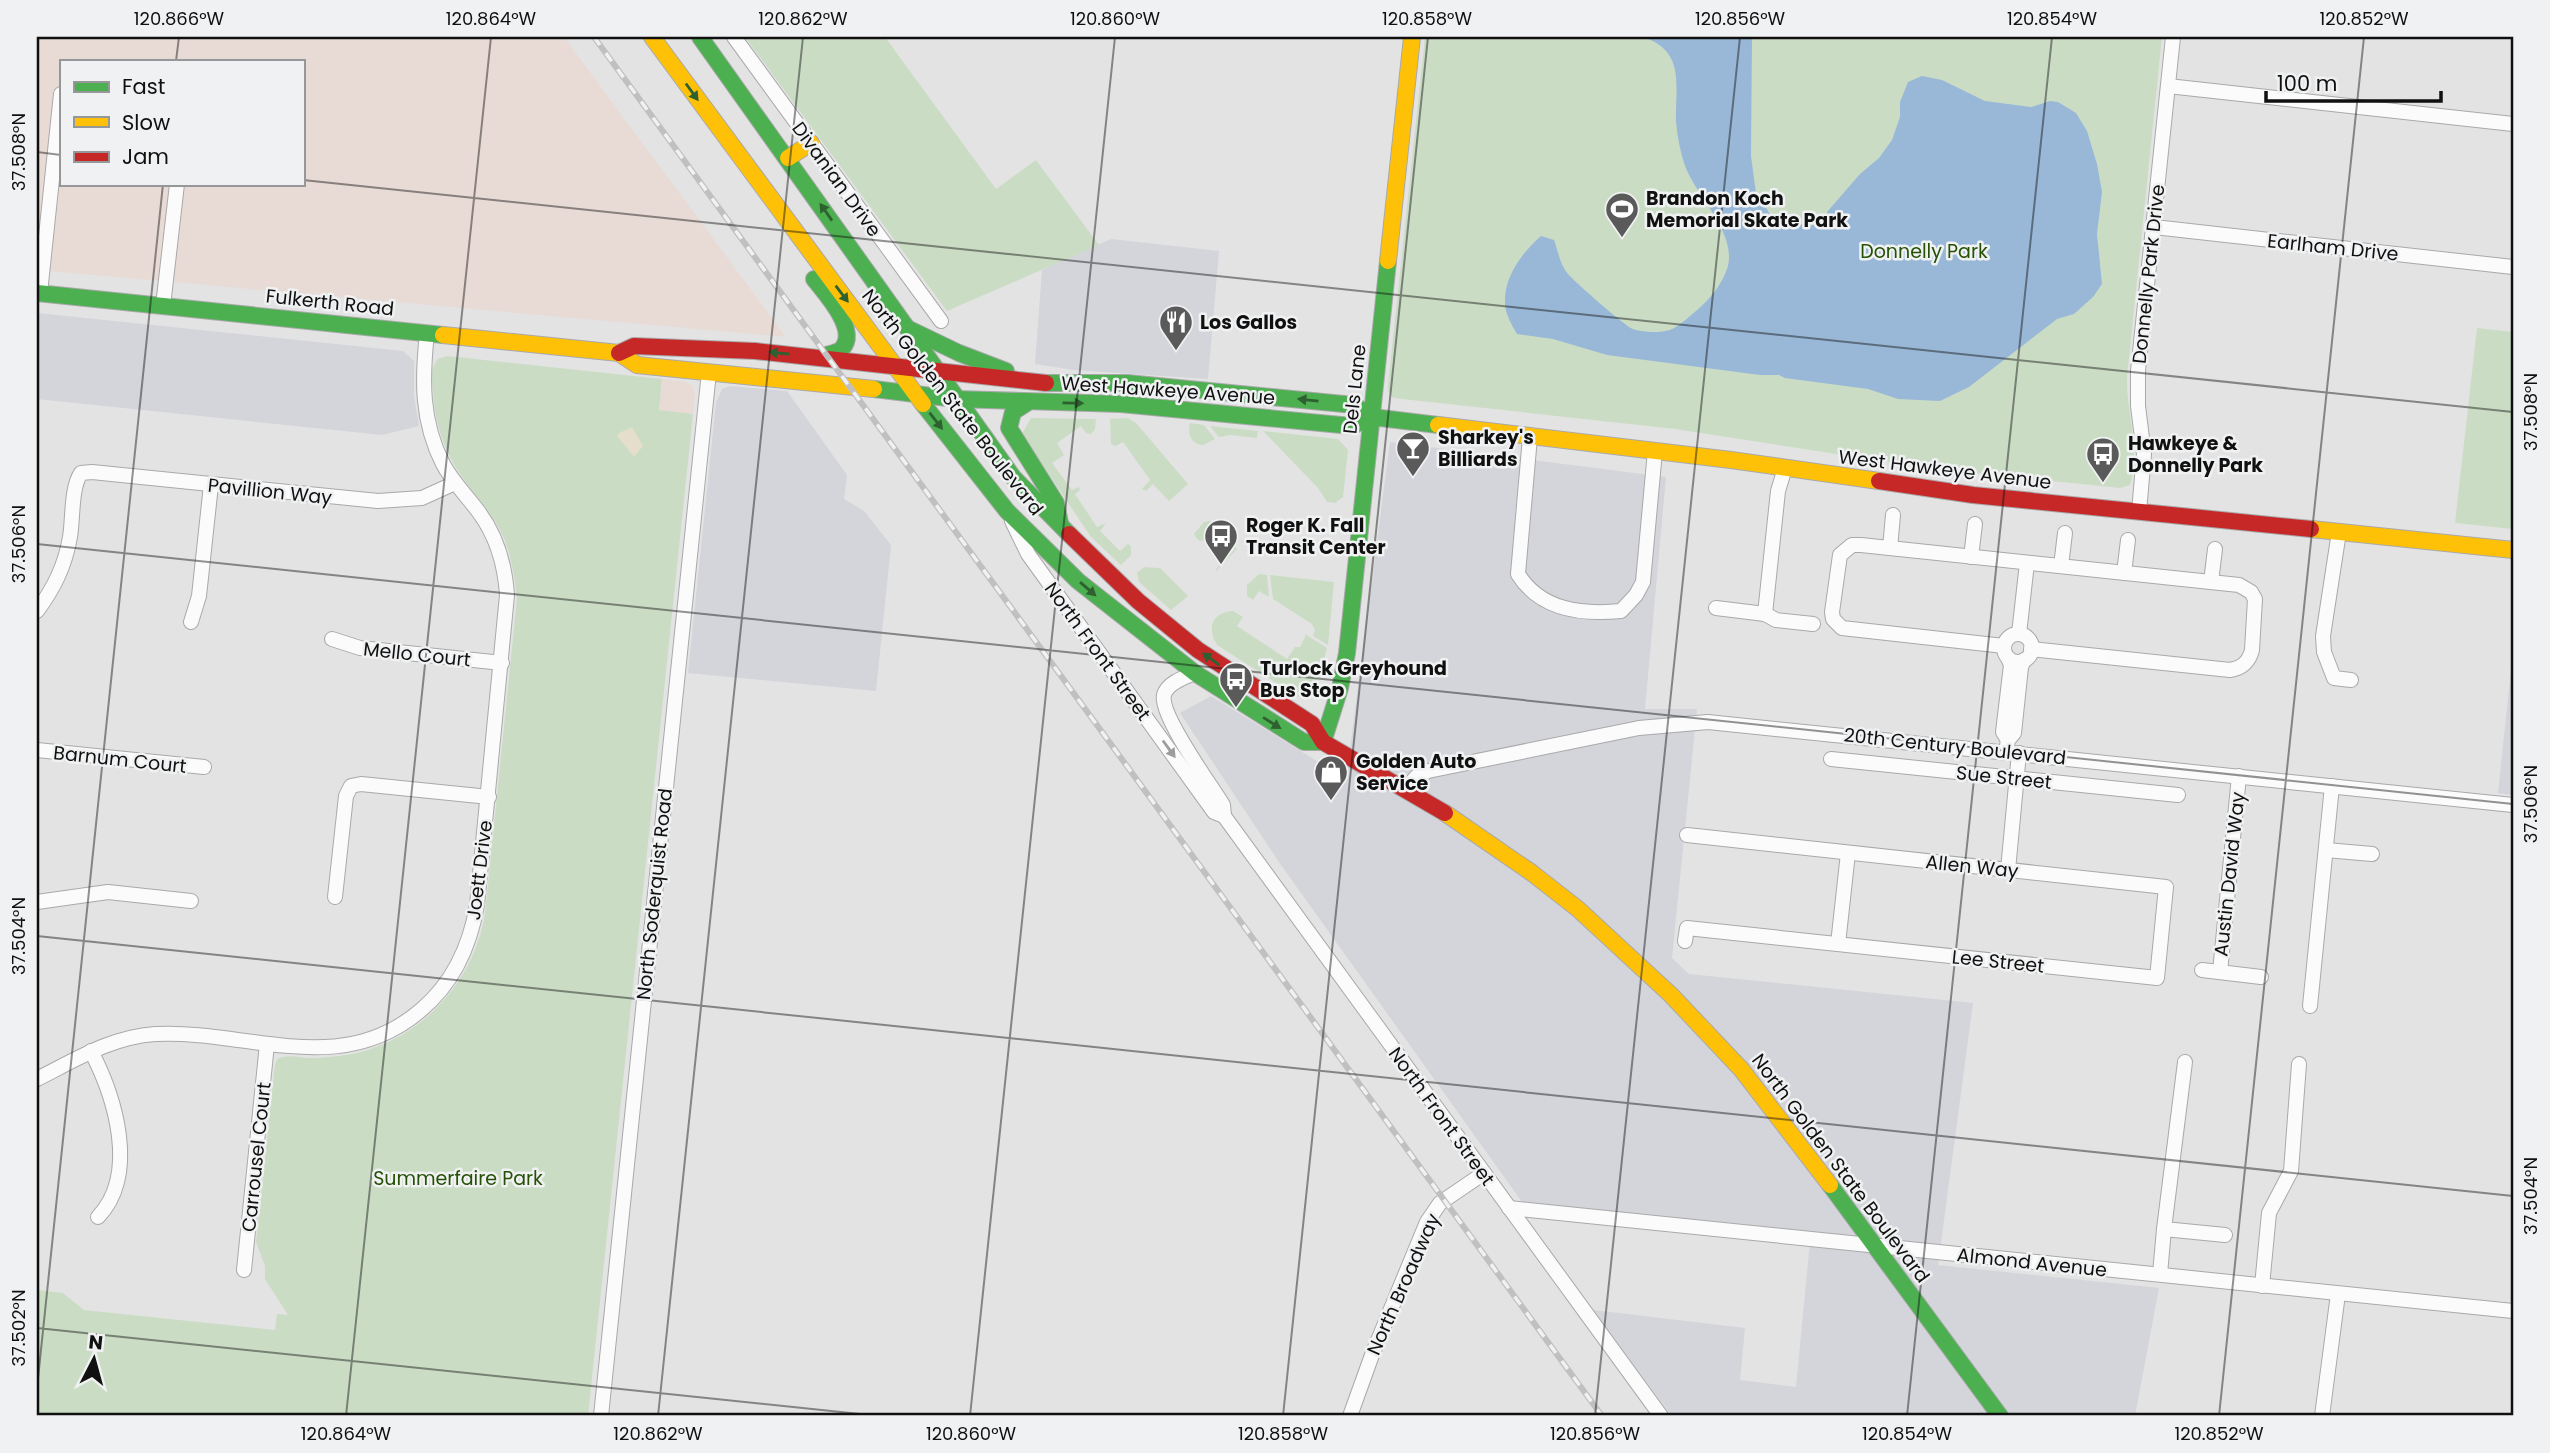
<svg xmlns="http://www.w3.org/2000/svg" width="2550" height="1453" viewBox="0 0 2550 1453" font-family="Poppins,sans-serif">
	<rect width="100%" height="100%" fill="#e3e3e4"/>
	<g fill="#d3d5da">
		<polygon points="1111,239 1219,251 1208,379 1074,370 1035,364 1042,270"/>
		<polygon points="37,313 403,351 414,361 414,396 419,426 382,435 37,399"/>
		<polygon points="730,386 787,391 847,475 844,499 864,511 891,545 876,691 688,673 716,403 722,389"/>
		<polygon points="1390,442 1666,477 1645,709 1697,709 1672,958 1689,974 1973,1003 1938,1265 2159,1288 2135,1416 1672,1416 1593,1310 1745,1328 1740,1380 1796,1387 1811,1231 1522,1202 1281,865 1180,713 1211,696 1346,779"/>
		<polygon points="2513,651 2513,795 2498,793"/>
	</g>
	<g fill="#e8dbd6" fill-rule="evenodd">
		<path d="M37,37h527l222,300 -749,-67zM61,61h242v123h-242z"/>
		<polygon points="662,379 684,381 693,387 695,394 693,414 659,410"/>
	</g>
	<g fill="#cbdcc5">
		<polygon points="745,37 885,37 996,189 1036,160 1099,245 947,311"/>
		<path d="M1425,37h737l-35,340c-1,34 14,75 3,108l-10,3 -194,-20 -251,-39 -282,-31 -5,-7v-5z"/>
		<polygon points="2477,328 2513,332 2513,529 2455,523"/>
		<path d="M447,356l215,23 -3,31 34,4 -105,1002h-551v-126l26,3 21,17 191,20 2,-16 11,1 -23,-36v-13l-9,-24 19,-178c2,-4 2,-6 8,-7 8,-2 18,1 26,1 13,0 26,-2 38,-3 71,-12 127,-72 138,-141l32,-316c-3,-24 -6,-47 -17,-68 -11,-20 -26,-35 -38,-53 -18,-26 -28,-56 -29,-87 -1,-11 -3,-22 5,-31z"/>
		<polygon points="1031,418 1096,419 1095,429 1091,434 1086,433 1081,426 1057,443 1064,455 1052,463 1072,490 1079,487 1080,490 1075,494 1097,527 1106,523 1100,531 1120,551 1128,544 1131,546 1131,555 1121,565 1091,537 1022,434"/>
		<polygon points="1128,418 1136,423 1188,484 1169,501 1153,484 1146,491 1142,489 1150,480 1123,442 1115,446 1111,444 1110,419"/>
		<path d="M1190,423l14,2 11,14 -12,6c-12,-1 -16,-11 -13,-22z"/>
		<polygon points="1210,426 1258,431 1257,438 1231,435 1219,437"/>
		<polygon points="1263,431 1338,439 1348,450 1343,497 1335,503 1327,502 1318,488"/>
		<polygon points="1210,521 1237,549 1216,571 1216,569 1235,549 1215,528 1202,541 1198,540 1194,534 1204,522"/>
		<polygon points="1144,567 1160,568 1188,596 1171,610 1139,582 1137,573"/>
		<polygon points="1259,574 1267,575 1269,597 1259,591 1253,600 1247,596 1247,585"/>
		<polygon points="1270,575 1334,582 1328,645 1313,636 1315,630 1312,624 1273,599"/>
		<path d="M1233,611l10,6 -6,9 50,33 8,-12h5l5,-10v-3l22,14 -7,26 -10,20 -12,3 -81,-52c-11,-18 -4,-33 16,-34z"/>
	</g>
	<polygon fill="#e4deca" points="632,427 643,446 634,457 617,436 619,433"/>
	<path fill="#99b8d8" d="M1643,37h109l-1,119 6,45 10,8 4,8 38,9 20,-5 -2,-9 33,-38 19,-16 13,-18 8,-23v-15l8,-20 14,-6 20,4 43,21 46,6 19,-6 8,1 18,11 11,18 10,33 5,28 -5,42 5,50 -9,13 -19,17 -17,5 -88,68 -29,14 -42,-2 -30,-10 -83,-11 -6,-3h-19l-153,-20 -54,-16 -36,-5c-5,-9 -12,-20 -12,-31 -1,-27 17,-50 36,-67l13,4c4,11 6,25 14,34 8,9 57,52 65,55 8,3 24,4 32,2 11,-1 22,-13 31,-20 14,-12 25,-25 31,-42 12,-36 -33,-74 -43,-106 -4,-13 -7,-28 -8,-42 -1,-35 10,-70 -33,-84z"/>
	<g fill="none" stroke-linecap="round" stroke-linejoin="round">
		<g stroke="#a9a9aa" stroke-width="16">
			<g id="street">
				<polyline points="734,37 941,321"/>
				<polyline points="2168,86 2513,124"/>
				<polyline points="2154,227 2513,267"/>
				<polyline points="40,293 61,94"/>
				<polyline points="163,306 177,184"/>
				<path d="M1530,437l-12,137c22,36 63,41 103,37l15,-16 7,-13 12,-131"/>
				<polyline points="2139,512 2144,454 2138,406 2138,371 2173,37"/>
				<polyline points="1012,521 1028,554 1214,812 1224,816 1661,1416"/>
				<polyline points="2339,532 2323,636 2324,652 2334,678 2351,680"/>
				<polyline points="1890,548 1893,515"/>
				<polyline points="1971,557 1975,524"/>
				<polyline points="2061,566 2065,533"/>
				<polyline points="2124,573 2128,540"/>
				<polyline points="2211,582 2215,549"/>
				<polyline points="1716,608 1765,614 1776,620 1813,624"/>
				<path d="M37,611c17,-23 28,-45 33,-74 3,-17 1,-50 11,-64l11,-1 286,29 44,-3 33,-15"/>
				<polyline points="1765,614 1778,491 1785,468"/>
				<polyline points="191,622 199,596 211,485"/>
				<polyline points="2019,634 2027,563"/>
				<circle cx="2018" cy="648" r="14"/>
				<polyline points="332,639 360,648 502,663"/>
				<path d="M2004,646l-162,-18 -9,-9 -1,-7 8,-57 12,-10h9l378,40 12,7 4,7 -3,51c-3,12 -10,18 -22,20l-199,-21"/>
				<path d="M1195,673c-10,4 -28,10 -31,22 -5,20 47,90 59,110l1,11"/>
				<polyline points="2008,740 2003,732 2011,665 2008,658"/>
				<polyline points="37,750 204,767"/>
				<polyline points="2006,752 2008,740 2014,733 2021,667 2024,660"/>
				<polyline points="1831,759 2178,795"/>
				<polyline points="1406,789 1416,777 1428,771 1639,728 1708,722 2513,805"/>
				<polyline points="2326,850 2372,854"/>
				<polyline points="2008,870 2019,753"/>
				<polyline points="335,897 346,796 351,786 361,784 489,797"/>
				<polyline points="37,902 108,892 191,901"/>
				<polyline points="1685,941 1687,928 2157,978 2166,887 1687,835"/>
				<polyline points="1838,944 1848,853"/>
				<polyline points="2202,970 2261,977"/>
				<polyline points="2220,972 2239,776"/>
				<polyline points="2310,1006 2332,786"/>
				<path d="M91,1051c24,46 48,123 7,166"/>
				<path d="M37,1079c38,-19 74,-42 118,-45 92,-5 185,46 266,-24 32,-27 49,-64 56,-105l30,-310c-2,-30 -10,-59 -29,-84 -12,-16 -26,-30 -35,-47 -22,-43 -21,-85 -16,-131"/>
				<polyline points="1509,1208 2513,1311"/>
				<polyline points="2164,1229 2185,1062"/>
				<polyline points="244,1270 267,1044"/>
				<polyline points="2160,1274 2164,1229 2225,1235"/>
				<polyline points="2262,1286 2269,1213 2291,1171 2299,1064"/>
				<polyline points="601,1416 709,372"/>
				<polyline points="1350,1416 1372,1355 1427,1222 1440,1203 1484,1173"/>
				<polyline points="2322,1416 2338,1294"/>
			</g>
		</g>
		<g stroke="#a9a9aa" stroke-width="18">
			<g id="fast">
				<polyline points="700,37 1013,477 1069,534"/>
				<path d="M814,279c11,14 49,55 25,72 -4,2 -11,3 -16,5"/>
				<polyline points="37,293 443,335"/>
				<polyline points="909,329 959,353 1006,371"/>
				<polyline points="1046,383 1127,383 1354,405 1372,417 1438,425"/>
				<polyline points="874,389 956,399 1121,404 1352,426 1372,417"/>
				<polyline points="1027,403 1013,412 1009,428 1056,503 1060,523"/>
				<polyline points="923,404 1007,511 1078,581 1195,673 1304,742 1323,742"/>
				<polyline points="1323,742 1340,688 1347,653 1388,261"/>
				<polyline points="1830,1185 2000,1416"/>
			</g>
		</g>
		<g stroke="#a9a9aa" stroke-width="18">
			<g id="slow">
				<polyline points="652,37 923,404"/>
				<polyline points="788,158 811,143"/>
				<polyline points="1388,261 1412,37"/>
				<polyline points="443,335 619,353 637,365 874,389"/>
				<polyline points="1438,425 1731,460 1879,481"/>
				<polyline points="2311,529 2513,550"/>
				<polyline points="1445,813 1532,873 1578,909 1671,995 1741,1069 1830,1185"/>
			</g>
		</g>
		<g stroke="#a9a9aa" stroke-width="18">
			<g id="jam">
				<polyline points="619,353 634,346 755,351 1046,383"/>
				<polyline points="1879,481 1973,495 2311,529"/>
				<polyline points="1069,534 1138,601 1198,650 1312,724 1323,742 1445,813"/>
			</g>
		</g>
		<use href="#street" stroke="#fbfbfb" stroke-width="14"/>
		<use href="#fast" stroke="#4caf50" stroke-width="16"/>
		<use href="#slow" stroke="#ffc107" stroke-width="16"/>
		<use href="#jam" stroke="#c62828" stroke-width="16"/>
		<g stroke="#c0c0c1" stroke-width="6">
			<polyline id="rail" points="594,37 1602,1416"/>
		</g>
		<use href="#rail" stroke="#f0f1f2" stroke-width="3.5" stroke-dasharray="10" stroke-linecap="butt"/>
	</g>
	<defs><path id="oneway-solid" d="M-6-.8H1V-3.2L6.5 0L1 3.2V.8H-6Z" transform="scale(1.75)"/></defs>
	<g fill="#2e6030">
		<use href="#oneway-solid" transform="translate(692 92) rotate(54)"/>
		<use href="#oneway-solid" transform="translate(826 212) rotate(-125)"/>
		<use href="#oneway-solid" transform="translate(842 294) rotate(53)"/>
		<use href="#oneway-solid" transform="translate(779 353) rotate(-174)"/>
		<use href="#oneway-solid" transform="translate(1308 400) rotate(-174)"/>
		<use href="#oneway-solid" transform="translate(1073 403) rotate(1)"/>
		<use href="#oneway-solid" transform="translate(936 421) rotate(52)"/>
		<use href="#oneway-solid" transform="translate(1088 589) rotate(41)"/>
		<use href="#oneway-solid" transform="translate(1211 659) rotate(-144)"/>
		<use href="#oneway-solid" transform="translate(1272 723) rotate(32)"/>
	</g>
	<use fill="#9d9d9d" href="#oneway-solid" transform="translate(1169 749) rotate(54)"/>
	<path fill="none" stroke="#101010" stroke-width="2" stroke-opacity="0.45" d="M176,61l3,-24M37,152l24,3M303,180l2210,232M37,544l2476,260M37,936l2476,260M37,1328l842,88M37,1388l126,-1204M346,1416l145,-1379M658,1416l145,-1379M970,1416l145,-1379M1283,1416l145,-1379M1595,1416l145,-1379M1907,1416l145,-1379M2219,1416l145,-1379"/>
	<defs>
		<g id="stadium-pin" transform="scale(1.75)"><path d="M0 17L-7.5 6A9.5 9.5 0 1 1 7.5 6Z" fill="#5a5a5a" stroke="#f0f1f2"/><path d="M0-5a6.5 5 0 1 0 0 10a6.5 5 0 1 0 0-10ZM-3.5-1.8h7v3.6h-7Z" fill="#fff"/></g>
		<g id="restaurant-pin" transform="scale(1.75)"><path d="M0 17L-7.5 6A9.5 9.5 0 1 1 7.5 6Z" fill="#5a5a5a" stroke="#f0f1f2"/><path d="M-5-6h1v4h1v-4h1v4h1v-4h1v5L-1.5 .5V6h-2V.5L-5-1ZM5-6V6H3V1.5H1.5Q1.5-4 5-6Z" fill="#fff"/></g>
		<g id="bar-pin" transform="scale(1.75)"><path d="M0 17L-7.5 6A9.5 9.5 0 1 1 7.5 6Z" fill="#5a5a5a" stroke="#f0f1f2"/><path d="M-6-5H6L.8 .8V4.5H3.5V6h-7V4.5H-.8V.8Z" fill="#fff"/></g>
		<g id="bus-pin" transform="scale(1.75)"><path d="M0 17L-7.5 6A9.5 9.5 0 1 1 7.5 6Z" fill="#5a5a5a" stroke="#f0f1f2"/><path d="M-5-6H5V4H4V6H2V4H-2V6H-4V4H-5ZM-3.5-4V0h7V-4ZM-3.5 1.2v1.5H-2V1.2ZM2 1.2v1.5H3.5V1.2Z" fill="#fff"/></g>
		<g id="shop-pin" transform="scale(1.75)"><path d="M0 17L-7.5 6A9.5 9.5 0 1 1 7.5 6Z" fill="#5a5a5a" stroke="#f0f1f2"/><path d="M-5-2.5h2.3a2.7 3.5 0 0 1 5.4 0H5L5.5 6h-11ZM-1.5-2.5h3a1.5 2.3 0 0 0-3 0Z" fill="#fff"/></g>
	</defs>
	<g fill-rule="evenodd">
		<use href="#stadium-pin" x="1622" y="209"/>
		<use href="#restaurant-pin" x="1176" y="322"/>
		<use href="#bar-pin" x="1413" y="448"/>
		<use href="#bus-pin" x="2103" y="454"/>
		<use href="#bus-pin" x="1221" y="536"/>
		<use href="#bus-pin" x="1236" y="679"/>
		<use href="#shop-pin" x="1331" y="772"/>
	</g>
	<g text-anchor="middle" stroke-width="5" stroke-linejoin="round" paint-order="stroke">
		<g font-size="19" fill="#101010" stroke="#f0f1f2">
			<text transform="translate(837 179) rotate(54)" y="7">Divanian Drive</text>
			<text transform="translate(2333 247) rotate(6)" y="7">Earlham Drive</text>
			<text transform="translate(2148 274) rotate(-84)" y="7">Donnelly Park Drive</text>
			<text transform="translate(330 302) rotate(6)" y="7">Fulkerth Road</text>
			<text transform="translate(1354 389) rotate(-84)" y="7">Dels Lane</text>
			<text transform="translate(1168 390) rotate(4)" y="7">West Hawkeye Avenue</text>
			<text transform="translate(953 402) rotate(52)" y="7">North Golden State Boulevard</text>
			<text transform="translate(1945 469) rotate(7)" y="7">West Hawkeye Avenue</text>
			<text transform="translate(270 491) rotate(6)" y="7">Pavillion Way</text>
			<text transform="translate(1098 651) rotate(54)" y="7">North Front Street</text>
			<text transform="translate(417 654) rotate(6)" y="7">Mello Court</text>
			<text transform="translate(1955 746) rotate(6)" y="7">20th Century Boulevard</text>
			<text transform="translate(120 759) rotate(6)" y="7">Barnum Court</text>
			<text transform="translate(2004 777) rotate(6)" y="7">Sue Street</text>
			<text transform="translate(1972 866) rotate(6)" y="7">Allen Way</text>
			<text transform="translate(479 870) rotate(-83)" y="7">Joett Drive</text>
			<text transform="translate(2229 874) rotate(-84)" y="7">Austin David Way</text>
			<text transform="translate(654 894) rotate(-84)" y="7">North Soderquist Road</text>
			<text transform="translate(1998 961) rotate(6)" y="7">Lee Street</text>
			<text transform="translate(1442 1116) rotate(54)" y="7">North Front Street</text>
			<text transform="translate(256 1157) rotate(-84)" y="7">Carrousel Court</text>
			<text transform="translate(1841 1168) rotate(53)" y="7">North Golden State Boulevard</text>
			<text transform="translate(2032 1262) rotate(6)" y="7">Almond Avenue</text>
			<text transform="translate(1403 1284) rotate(-66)" y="7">North Broadway</text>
		</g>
		<g font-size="19" font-weight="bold" fill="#101010" stroke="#f0f1f2" text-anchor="start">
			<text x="1646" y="205">Brandon Koch<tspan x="1646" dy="22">Memorial Skate Park</tspan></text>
			<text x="1200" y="329">Los Gallos</text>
			<text x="1438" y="444">Sharkey's<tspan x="1438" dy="22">Billiards</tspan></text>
			<text x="2128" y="450">Hawkeye &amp;<tspan x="2128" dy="22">Donnelly Park</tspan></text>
			<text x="1246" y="532">Roger K. Fall<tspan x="1246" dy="22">Transit Center</tspan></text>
			<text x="1260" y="675">Turlock Greyhound<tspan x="1260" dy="22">Bus Stop</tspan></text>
			<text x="1356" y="768">Golden Auto<tspan x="1356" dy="22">Service</tspan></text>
		</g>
		<g font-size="19" fill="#255104" stroke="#f0f1f2">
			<text x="1924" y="258">Donnelly Park</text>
			<text x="458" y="1185">Summerfaire Park</text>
		</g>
	</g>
	<rect width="2550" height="1453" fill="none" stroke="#f0f1f2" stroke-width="77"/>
	<rect x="60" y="60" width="245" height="126" fill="#f0f1f2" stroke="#969798" stroke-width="2"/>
	<rect x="74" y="82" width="35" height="10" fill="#4caf50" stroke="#969798" stroke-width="2"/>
	<text x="122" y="94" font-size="21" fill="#101010">Fast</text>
	<rect x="74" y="117" width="35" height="10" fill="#ffc107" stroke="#969798" stroke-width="2"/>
	<text x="122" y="130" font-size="21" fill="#101010">Slow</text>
	<rect x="74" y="152" width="35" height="10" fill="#c62828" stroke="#969798" stroke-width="2"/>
	<text x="122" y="164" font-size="21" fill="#101010">Jam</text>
	<g transform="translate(94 1359) rotate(6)" stroke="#f0f1f2" stroke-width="5" paint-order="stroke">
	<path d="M0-5L12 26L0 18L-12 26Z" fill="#101010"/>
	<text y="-10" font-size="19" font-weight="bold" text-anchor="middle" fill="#101010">N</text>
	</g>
	<path d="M2266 91v10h175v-10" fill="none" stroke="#101010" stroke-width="3.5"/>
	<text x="2277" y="91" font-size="21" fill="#101010" stroke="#f0f1f2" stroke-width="5" paint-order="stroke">100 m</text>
	<rect x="38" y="38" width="2474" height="1376" fill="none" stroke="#101010" stroke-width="2.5"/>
	<g font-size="18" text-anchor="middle" fill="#101010">
		<text x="179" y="25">120.866°W</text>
		<text x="491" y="25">120.864°W</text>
		<text x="803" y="25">120.862°W</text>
		<text x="1115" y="25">120.860°W</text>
		<text x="1427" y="25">120.858°W</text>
		<text x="1740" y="25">120.856°W</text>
		<text x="2052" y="25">120.854°W</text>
		<text x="2364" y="25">120.852°W</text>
		<text transform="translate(19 152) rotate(-90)" y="6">37.508°N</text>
		<text transform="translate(2531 412) rotate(-90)" y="6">37.508°N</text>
		<text transform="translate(19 544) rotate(-90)" y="6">37.506°N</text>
		<text transform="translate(2531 804) rotate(-90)" y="6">37.506°N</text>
		<text transform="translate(19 936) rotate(-90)" y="6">37.504°N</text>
		<text transform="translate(2531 1196) rotate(-90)" y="6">37.504°N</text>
		<text transform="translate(19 1328) rotate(-90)" y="6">37.502°N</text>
		<text x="346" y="1440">120.864°W</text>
		<text x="658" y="1440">120.862°W</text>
		<text x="971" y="1440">120.860°W</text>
		<text x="1283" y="1440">120.858°W</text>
		<text x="1595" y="1440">120.856°W</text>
		<text x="1907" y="1440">120.854°W</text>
		<text x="2219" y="1440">120.852°W</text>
	</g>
</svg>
